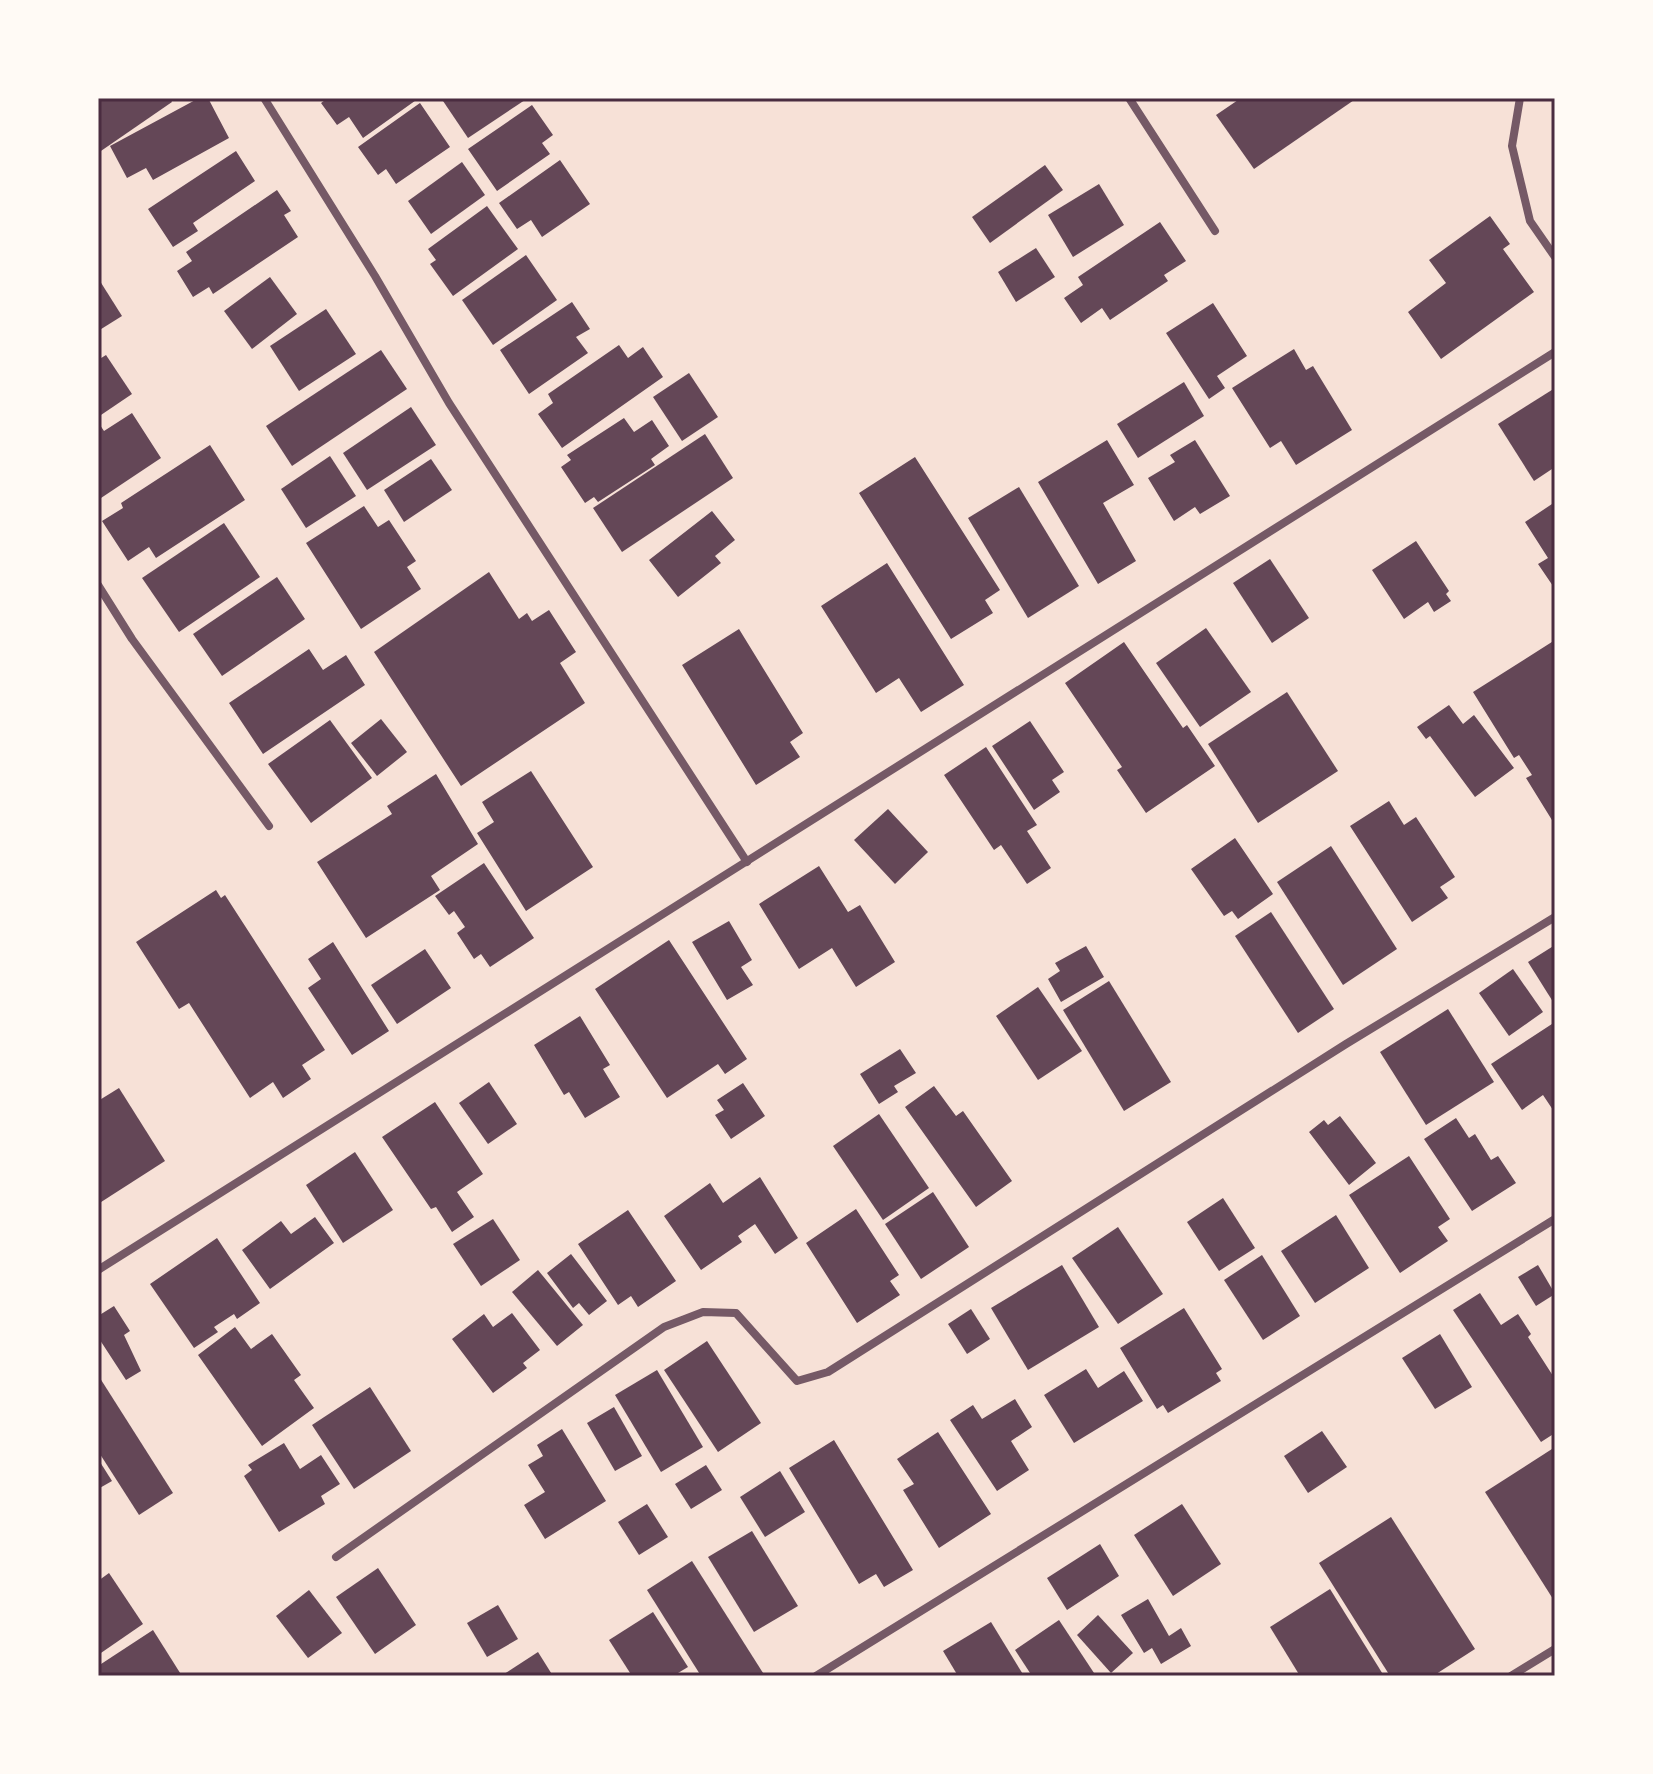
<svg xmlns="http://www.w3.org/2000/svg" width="1653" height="1774" viewBox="0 0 1653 1774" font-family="'Sofia Sans Condensed',sans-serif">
	<rect width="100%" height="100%" fill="#f7e1d7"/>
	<g fill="#644757">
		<polygon points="98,98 170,98 172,102 98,153"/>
		<polygon points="199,98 208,98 229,138 153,180 146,168 127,178 110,146"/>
		<polygon points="328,98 419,98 363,138 349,117 337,125 321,103"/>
		<polygon points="441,98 528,98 468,138"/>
		<polygon points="1241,98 1357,98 1254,169 1216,115"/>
		<polygon points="420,103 450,147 396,184 386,169 378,175 358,147"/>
		<polygon points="532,105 553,135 542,143 550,154 497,191 468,149"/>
		<polygon points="236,151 255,181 193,223 198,231 173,247 148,209"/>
		<polygon points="560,160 590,204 542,237 531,220 517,229 499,203"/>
		<polygon points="462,162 485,195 431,234 408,201"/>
		<polygon points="1045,165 1063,190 990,243 972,217"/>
		<polygon points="1099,184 1124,225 1073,257 1048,215"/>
		<polygon points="277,190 291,211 284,215 298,237 213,294 209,287 193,297 177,271 192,261 186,252"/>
		<polygon points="487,206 518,249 453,296 430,264 436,260 428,249"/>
		<polygon points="1490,216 1510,244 1503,249 1534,292 1441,359 1408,312 1446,283 1429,260"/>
		<polygon points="1160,222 1186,261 1164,275 1168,281 1110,320 1102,308 1081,323 1064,298 1083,285 1078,277"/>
		<polygon points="1036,248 1055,277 1016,302 998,272"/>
		<polygon points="526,255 557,300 493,345 462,300"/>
		<polygon points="270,277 297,314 252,349 224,311"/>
		<polygon points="98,278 122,316 98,331"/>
		<polygon points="572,302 590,329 576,337 588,353 529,394 500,350"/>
		<polygon points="1213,303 1247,356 1217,376 1225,388 1209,399 1166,333"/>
		<polygon points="326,309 356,354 299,391 270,346"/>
		<polygon points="619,345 628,358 643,347 663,377 562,448 538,414 553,403 548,394"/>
		<polygon points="1294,349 1306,370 1313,366 1352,430 1296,465 1281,441 1270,448 1232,388"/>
		<polygon points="381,350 407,389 292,466 266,426"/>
		<polygon points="106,355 132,394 98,417 98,360"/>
		<polygon points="689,373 718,417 682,441 653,397"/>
		<polygon points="1184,382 1204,416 1138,458 1117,424"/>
		<polygon points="1555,388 1555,467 1534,481 1498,424"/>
		<polygon points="411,407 436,445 367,490 343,453"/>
		<polygon points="132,413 161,458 98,500 98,422 104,431"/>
		<polygon points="624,418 634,432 652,420 669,446 651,459 655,465 598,502 594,497 585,503 561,467 571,460 567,455"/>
		<polygon points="705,434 733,478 622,552 593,508"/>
		<polygon points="1107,440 1134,485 1103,503 1136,561 1098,584 1038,482"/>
		<polygon points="1195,440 1230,496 1200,514 1195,507 1174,521 1148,478 1175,462 1170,455"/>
		<polygon points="210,445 245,500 156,558 149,547 128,561 102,521 123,508 121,503"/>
		<polygon points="330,456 356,496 306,528 281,489"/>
		<polygon points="915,457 1000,590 985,600 993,613 951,639 859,493"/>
		<polygon points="431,459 452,490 404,522 384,490"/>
		<polygon points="1019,487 1079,586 1028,618 968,518"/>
		<polygon points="1555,502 1555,589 1538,564 1548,558 1525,522"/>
		<polygon points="364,506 378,527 389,520 416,561 407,567 421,589 361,629 306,543"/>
		<polygon points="712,511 735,540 715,556 721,563 678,597 649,560"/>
		<polygon points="224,523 260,577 179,632 142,578"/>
		<polygon points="1416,541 1449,591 1446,594 1451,601 1434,612 1428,602 1404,619 1372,570"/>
		<polygon points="1270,559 1309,618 1272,643 1233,583"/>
		<polygon points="887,563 964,685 921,712 899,678 876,693 821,606"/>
		<polygon points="489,572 519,619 527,613 532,621 549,610 576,652 560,663 585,703 461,786 374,652"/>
		<polygon points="277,577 305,619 222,676 193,634"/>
		<polygon points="1206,628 1251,692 1200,727 1156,663"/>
		<polygon points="739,629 803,733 790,742 800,757 756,785 682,665"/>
		<polygon points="1555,640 1555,825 1526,778 1532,775 1519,755 1514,758 1473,692"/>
		<polygon points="1124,642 1183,728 1187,725 1215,766 1146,813 1117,770 1122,767 1065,683"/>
		<polygon points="309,649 323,670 346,655 365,685 263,754 229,703"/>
		<polygon points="1287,692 1338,771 1258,823 1208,744"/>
		<polygon points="1449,705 1463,724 1474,715 1514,768 1475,797 1430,736 1426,739 1417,727"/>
		<polygon points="381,719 407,752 377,776 351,743"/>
		<polygon points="330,720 372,778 311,823 268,764"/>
		<polygon points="1030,721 1064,772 1052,780 1060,792 1034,810 992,746"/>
		<polygon points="986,747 1037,825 1027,831 1051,868 1027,884 1001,845 994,850 944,775"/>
		<polygon points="531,771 593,867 526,911 477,833 494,822 482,802"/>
		<polygon points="436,774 478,844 431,876 440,890 366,938 317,862 392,814 387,806"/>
		<polygon points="1389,801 1404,825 1416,817 1455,877 1440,887 1448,898 1412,922 1350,826"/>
		<polygon points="888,809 928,852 895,884 854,840"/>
		<polygon points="1235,838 1273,894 1238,919 1232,911 1224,916 1191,869"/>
		<polygon points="1331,846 1397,949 1343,985 1277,882"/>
		<polygon points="484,863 534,938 490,967 481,954 474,959 457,933 465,927 454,911 449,915 435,896"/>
		<polygon points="819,866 848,912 860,905 895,962 856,987 832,948 799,969 759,904"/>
		<polygon points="216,890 221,898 225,895 325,1050 302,1065 311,1079 283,1098 273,1082 250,1098 189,1003 179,1009 136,942"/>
		<polygon points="1271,912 1334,1009 1298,1033 1235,936"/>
		<polygon points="729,921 752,960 741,967 753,985 727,1000 692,942"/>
		<polygon points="669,940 747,1059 725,1074 718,1064 667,1098 595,989"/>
		<polygon points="333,942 389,1031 352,1055 308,988 321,979 308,959"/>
		<polygon points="1555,945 1555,1005 1528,962"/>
		<polygon points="1086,946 1104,977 1061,1002 1048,979 1060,971 1055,963"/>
		<polygon points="425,949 451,988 397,1024 371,985"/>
		<polygon points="1513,969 1543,1012 1509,1036 1479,993"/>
		<polygon points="1109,981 1171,1082 1124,1111 1063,1010"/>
		<polygon points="1038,987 1082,1051 1038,1080 996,1016"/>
		<polygon points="1448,1009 1494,1082 1426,1125 1380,1052"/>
		<polygon points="580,1016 610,1065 603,1069 620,1097 585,1118 569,1092 564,1095 534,1045"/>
		<polygon points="1555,1022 1555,1113 1543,1095 1522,1110 1491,1064"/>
		<polygon points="900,1049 916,1073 894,1086 898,1092 879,1104 860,1074"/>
		<polygon points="489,1082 517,1124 488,1144 459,1103"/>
		<polygon points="743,1083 765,1116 731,1139 715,1115 724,1110 717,1100"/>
		<polygon points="934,1086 956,1116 963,1111 1012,1181 976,1207 905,1107"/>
		<polygon points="119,1088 165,1161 98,1204 98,1101"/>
		<polygon points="435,1102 483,1174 457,1192 474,1217 452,1232 436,1207 431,1209 382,1137"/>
		<polygon points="879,1114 929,1188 883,1220 833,1146"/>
		<polygon points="1340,1116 1376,1163 1349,1185 1309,1132 1324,1120 1328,1125"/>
		<polygon points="1456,1118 1469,1138 1475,1134 1491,1160 1498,1156 1516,1183 1472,1211 1424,1139"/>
		<polygon points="355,1152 393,1210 343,1243 306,1185"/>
		<polygon points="1409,1156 1450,1219 1438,1227 1448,1241 1400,1273 1349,1195"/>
		<polygon points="760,1177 798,1238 775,1254 755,1224 738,1236 742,1242 701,1270 664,1216 710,1183 723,1203"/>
		<polygon points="933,1192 969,1247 921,1279 885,1224"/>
		<polygon points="1223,1198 1255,1248 1219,1271 1187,1222"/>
		<polygon points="856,1209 899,1275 890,1281 900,1295 857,1323 806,1243"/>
		<polygon points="628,1210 676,1281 638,1307 631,1296 618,1305 578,1244"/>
		<polygon points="1336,1215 1369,1268 1315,1303 1281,1251"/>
		<polygon points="315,1217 334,1243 270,1289 242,1250 281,1221 291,1234"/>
		<polygon points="493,1219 520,1260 481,1286 453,1244"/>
		<polygon points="1118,1227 1163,1294 1118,1324 1072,1258"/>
		<polygon points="217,1238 260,1303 237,1319 234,1314 214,1327 218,1332 194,1348 150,1284"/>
		<polygon points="571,1254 607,1301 589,1315 579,1303 573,1308 547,1273"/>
		<polygon points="1262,1255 1300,1316 1263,1340 1224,1280"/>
		<polygon points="1062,1265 1099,1327 1028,1370 991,1308"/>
		<polygon points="1538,1265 1555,1294 1536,1306 1518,1277"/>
		<polygon points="538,1270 583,1325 557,1346 512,1292"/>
		<polygon points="1480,1293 1501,1325 1518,1314 1531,1334 1528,1337 1555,1379 1555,1433 1541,1442 1453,1310"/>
		<polygon points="114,1306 130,1331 124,1335 141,1371 126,1380 98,1337 98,1316"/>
		<polygon points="1184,1308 1222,1369 1216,1373 1221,1381 1168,1413 1163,1405 1157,1409 1120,1348"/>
		<polygon points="971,1309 990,1339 967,1354 948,1324"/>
		<polygon points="512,1313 540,1350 523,1363 527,1368 493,1393 452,1339 484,1314 493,1327"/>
		<polygon points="235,1327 251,1349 272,1334 301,1375 294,1380 314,1408 262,1446 198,1355"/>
		<polygon points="1440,1334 1472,1387 1435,1409 1402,1358"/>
		<polygon points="707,1341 761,1423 718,1452 664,1370"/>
		<polygon points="1086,1369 1098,1388 1124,1371 1143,1401 1074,1443 1044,1395"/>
		<polygon points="657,1370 703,1447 661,1472 615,1395"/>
		<polygon points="98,1375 173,1493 139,1515 98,1451"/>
		<polygon points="370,1387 411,1451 354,1489 312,1425"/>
		<polygon points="1015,1399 1032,1427 1011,1441 1029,1470 997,1491 950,1420 973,1405 982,1419"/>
		<polygon points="614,1407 642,1456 615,1471 587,1423"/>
		<polygon points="562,1429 606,1501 545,1539 524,1505 545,1492 528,1465 543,1456 537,1445"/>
		<polygon points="1322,1431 1347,1467 1308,1493 1284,1456"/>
		<polygon points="938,1432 991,1514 939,1548 903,1490 914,1484 897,1459"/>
		<polygon points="834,1440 913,1570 884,1587 876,1574 859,1584 789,1468"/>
		<polygon points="284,1443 300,1469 321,1455 340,1484 321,1496 325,1504 279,1532 244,1476 252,1470 248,1465"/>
		<polygon points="1552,1449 1555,1453 1553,1599 1485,1492"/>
		<polygon points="100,1462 112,1481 98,1489 98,1464"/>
		<polygon points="706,1465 722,1490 691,1509 675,1484"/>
		<polygon points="780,1471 805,1512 765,1537 740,1497"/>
		<polygon points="647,1504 668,1537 639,1555 618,1522"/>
		<polygon points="1182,1504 1221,1564 1173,1596 1134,1535"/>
		<polygon points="1391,1517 1475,1649 1433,1676 1390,1676 1319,1563"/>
		<polygon points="752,1531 798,1606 754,1632 708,1557"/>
		<polygon points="1100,1544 1119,1576 1067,1610 1047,1578"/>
		<polygon points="692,1561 765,1676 701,1676 647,1590"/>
		<polygon points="378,1568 416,1625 375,1654 336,1597"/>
		<polygon points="109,1573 143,1624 98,1655 98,1581"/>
		<polygon points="1330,1589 1384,1676 1300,1676 1270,1627"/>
		<polygon points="309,1590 342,1633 308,1658 276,1616"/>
		<polygon points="1148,1599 1169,1636 1181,1628 1191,1646 1161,1664 1152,1648 1144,1653 1121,1615"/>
		<polygon points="498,1605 518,1639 487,1657 467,1623"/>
		<polygon points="653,1612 688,1667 673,1676 632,1676 609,1640"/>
		<polygon points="1098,1615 1133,1653 1111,1673 1077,1635"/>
		<polygon points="1059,1620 1096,1676 1032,1676 1015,1650"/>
		<polygon points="991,1622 1024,1676 958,1676 943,1651"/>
		<polygon points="153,1630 182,1676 98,1676 98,1666"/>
		<polygon points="538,1652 553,1676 501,1676"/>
	</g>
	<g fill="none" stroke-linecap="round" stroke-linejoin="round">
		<g stroke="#755966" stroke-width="8">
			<polyline points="264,98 375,276 449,403 747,862"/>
			<polyline points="1129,98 1215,231"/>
			<polyline points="1520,98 1512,146 1530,221 1555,257"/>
			<polyline points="98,585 132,639 269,826"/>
			<polyline points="98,1270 1555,352"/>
			<polyline points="336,1557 664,1327 703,1312 736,1313 797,1381 828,1372 1346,1044 1555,917"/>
			<polyline points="816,1676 1555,1219"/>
			<polyline points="1511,1676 1555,1649"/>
		</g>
	</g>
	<rect width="1653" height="1774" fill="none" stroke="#fffaf5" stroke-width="200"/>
	<rect x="100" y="100" width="1453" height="1574" fill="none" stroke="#4a2c40" stroke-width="3"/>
</svg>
